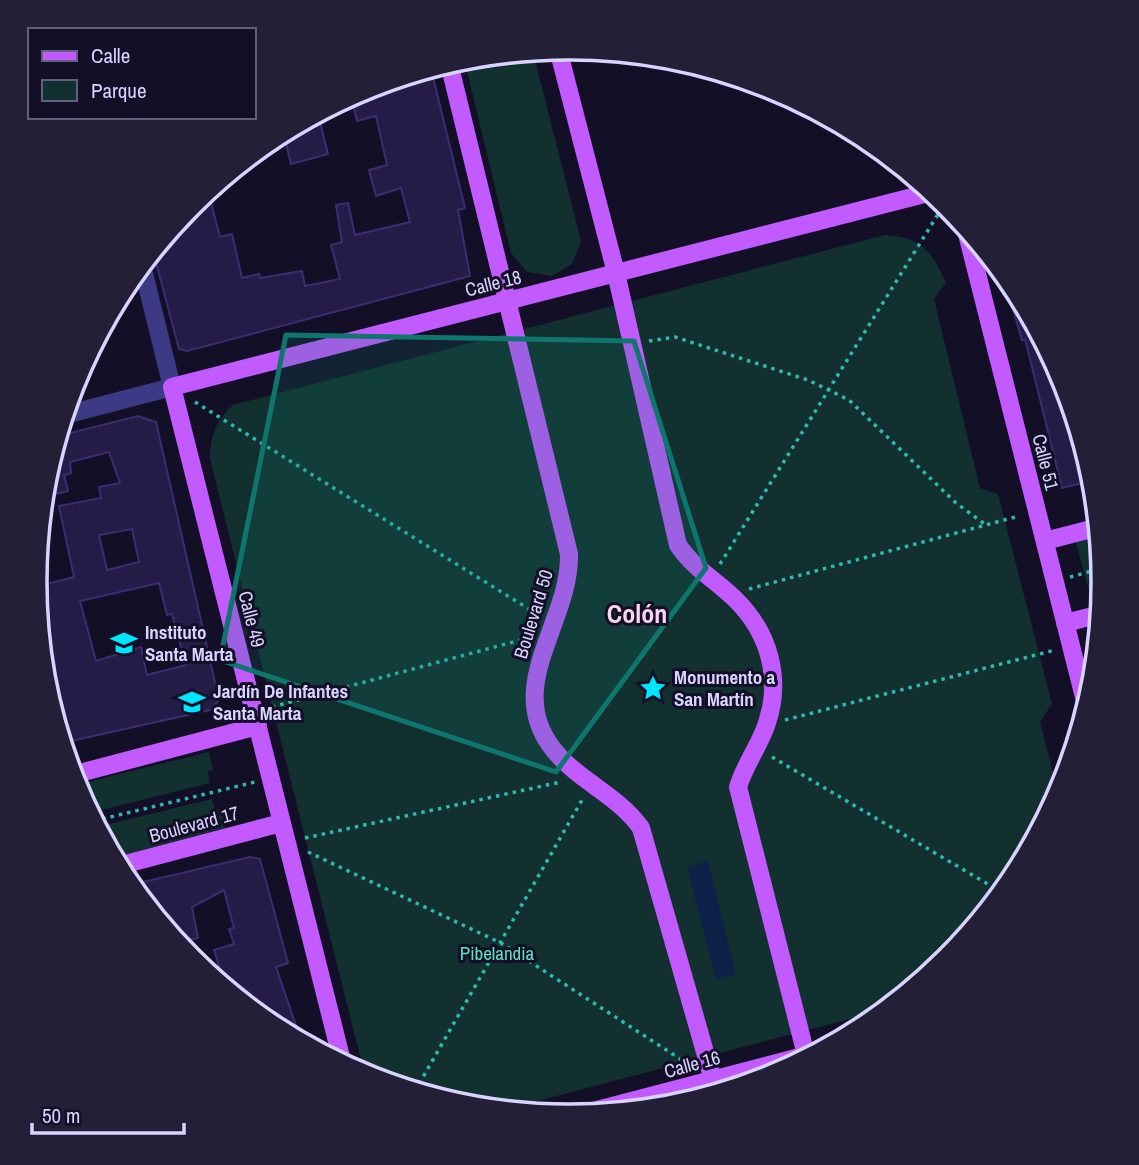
<svg xmlns="http://www.w3.org/2000/svg" width="1139" height="1165" font-family="'Archivo Narrow',sans-serif">
<style>
.green{fill:#12302f}
.water{fill:#0c2248}
.building{fill:#241b47;stroke:#3b2d73;stroke-width:2;fill-rule:evenodd}
.lines{fill:none;stroke-linecap:round;stroke-linejoin:round}
.path{stroke:#2fb8b0;stroke-width:3.5;stroke-dasharray:3.5 5;stroke-linecap:butt}
.minor{stroke:#3d3a85;stroke-width:18}
.major{stroke:#c25bff;stroke-width:18}
.marked{fill:#0f766e;fill-opacity:0.2;stroke:#0f766e;stroke-width:5;stroke-linejoin:round}
.labels{text-anchor:middle;stroke-width:6;stroke-linejoin:round;paint-order:stroke}
.street-label{font-size:19px;fill:#d9d4ff;stroke:#130f26}
.poi-label{font-size:19px;font-weight:bold;fill:#d9d4ff;stroke:#130f26;text-anchor:start}
.park-label{font-size:19px;fill:#5fe0c0;stroke:#130f26}
.district-label{font-size:26px;font-weight:bold;fill:#ffd6f0;stroke:#130f26}
.rim{fill:none;stroke:#d9d4ff;stroke-width:3.5}
</style>
<rect width="100%" height="100%" fill="#130f26"/>
<!-- green -->
<path class="green" d="M533 52 581 241 572 264 551 276 527 272 511 253 464 59Z
M885 235C922 238 931 250 946 283L934 299 980 488 998 494 1052 704 1040 722 1059 796 1014 880 947 961 888 1009 503 1110 465 1107 365 1076 210 459C210 436 216 421 233 405Z
M1099 533 1104 582 1101 612 1095 613 1075 539Z
M209 752 213 770 208 772 210 783 90 813 75 785Z
M212 799 215 810 221 809 225 828 113 858 97 827Z"/>
<!-- water -->
<path class="water" d="M708 861 736 974 716 980 687 867Z"/>
<!-- building -->
<path class="building" d="M431 69 465 208 458 210 470 276 187 351 179 349 153 251 192 204 208 191 220 237 232 234 242 278 259 274 260 278 302 271 305 286 340 279 331 245 342 242 336 205 348 203 355 235 410 222 401 188 376 196 369 170 387 165 376 116 357 121 351 96Z
M318 114 328 154 291 164 283 132Z
M1014 285 1063 378 1094 480 1062 488 1025 339 1022 340 1007 288Z
M138 416 156 422 219 700 210 710 62 743 53 712 58 711 49 670 44 671 42 655 45 654 35 587 74 577 59 506 101 498 99 487 120 483 109 452 70 462 71 473 64 475 68 491 43 497 45 478 58 436ZM132 529 139 562 107 570 99 535ZM159 583 167 615 172 614 186 665 147 675 141 647 96 661 80 601Z
M250 857 260 859 288 963 276 967 302 1043 272 1027 226 988 214 950 234 944 229 929 234 928 224 890 192 907 198 938 177 942 130 885Z"/>
<g class="lines">
<!-- path -->
<path class="path" d="M649 341 675 337 808 380 849 400 956 503 986 525
M195 402 537 614
M720 564 942 208
M1070 577 1103 568
M749 589 1019 516
M272 707 528 638
M785 720 1055 650
M772 757 1003 893
M94 821 255 782
M305 838 561 782
M308 852 501 943 688 1064
M415 1091 582 800"/>
<!-- minor -->
<path class="minor" d="M65 415 172 387 142 265"/>
<!-- major -->
<path class="major" d="M558 49 616 273 678 545C694 569 716 580 736 600 769 633 782 678 767 723 760 745 745 764 738 787L807 1059
M449 63 569 554C571 621 503 686 553 749 578 781 618 795 641 828L717 1094
M965 226 1087 709
M1045 541 1099 527
M1065 623 1101 614
M72 775 258 726
M118 866 281 823
M343 1065 172 387 932 192
M574 1116 819 1052"/>
</g>
<!-- marked area -->
<path class="marked" d="M286 335 634 341 706 568 556 772 220 660Z"/>
<!-- icons -->
<defs>
<g id="school-bare" transform="scale(2.1)"><path d="M0-5L7-2L0 1L-7-2ZM-4 1L0 2.5L4 1V4Q0 6-4 4Z" fill="#00e5ff" stroke="#130f26" stroke-width="2.5" paint-order="stroke"/></g>
<g id="sight-bare" transform="scale(2.1)"><path d="M0-6L1.8-2.2L6-1.7L2.9 1.2L3.7 5.4L0 3.3L-3.7 5.4L-2.9 1.2L-6-1.7L-1.8-2.2Z" fill="#00e5ff" stroke="#130f26" stroke-width="2.5" paint-order="stroke"/></g>
</defs>
<g fill-rule="evenodd">
<use href="#school-bare" x="124" y="643"/>
<use href="#sight-bare" x="653" y="688"/>
<use href="#school-bare" x="192" y="702"/>
</g>
<g class="labels">
<!-- street labels -->
<g class="street-label">
<text transform="translate(493 283) rotate(-14)" y="7">Calle 18</text>
<text transform="translate(1046 462) rotate(76)" y="7">Calle 51</text>
<text transform="translate(533 614) rotate(-73)" y="7">Boulevard 50</text>
<text transform="translate(252 619) rotate(76)" y="7">Calle 49</text>
<text transform="translate(194 824) rotate(-15)" y="7">Boulevard 17</text>
<text transform="translate(692 1064) rotate(-15)" y="7">Calle 16</text>
</g>
<!-- poi labels -->
<g class="poi-label">
<text x="145" y="639">Instituto<tspan x="145" dy="22">Santa Marta</tspan></text>
<text x="674" y="684">Monumento a<tspan x="674" dy="22">San Martín</tspan></text>
<text x="213" y="698">Jardín De Infantes<tspan x="213" dy="22">Santa Marta</tspan></text>
</g>
<!-- park labels -->
<g class="park-label">
<text x="497" y="960">Pibelandia</text>
</g>
<!-- district labels -->
<g class="district-label">
<text x="637" y="623">Colón</text>
</g>
</g>
<!-- crop -->
<path d="M0 0H1139V1165H0ZM47 582a522 522 0 1 1 1044 0a522 522 0 1 1-1044 0Z" fill="#231f37" fill-rule="evenodd"/>
<path class="rim" d="M47 582a522 522 0 1 1 1044 0a522 522 0 1 1-1044 0Z"/>
<!-- legend -->
<rect x="28" y="28" width="228" height="91" fill="#130f26" stroke="#625e7d" stroke-width="2"/>
<rect x="42" y="51" width="35" height="10" fill="#c25bff" stroke="#625e7d" stroke-width="2"/>
<text x="91" y="63" font-size="21" fill="#d9d4ff">Calle</text>
<rect x="42" y="80" width="35" height="21" fill="#12302f" stroke="#625e7d" stroke-width="2"/>
<text x="91" y="98" font-size="21" fill="#d9d4ff">Parque</text>
<!-- scale -->
<path d="M32 1123v10h152v-10" fill="none" stroke="#d9d4ff" stroke-width="3.5"/>
<text x="42" y="1123" font-size="21" fill="#d9d4ff" stroke="#130f26" stroke-width="5" paint-order="stroke">50 m</text>
</svg>
